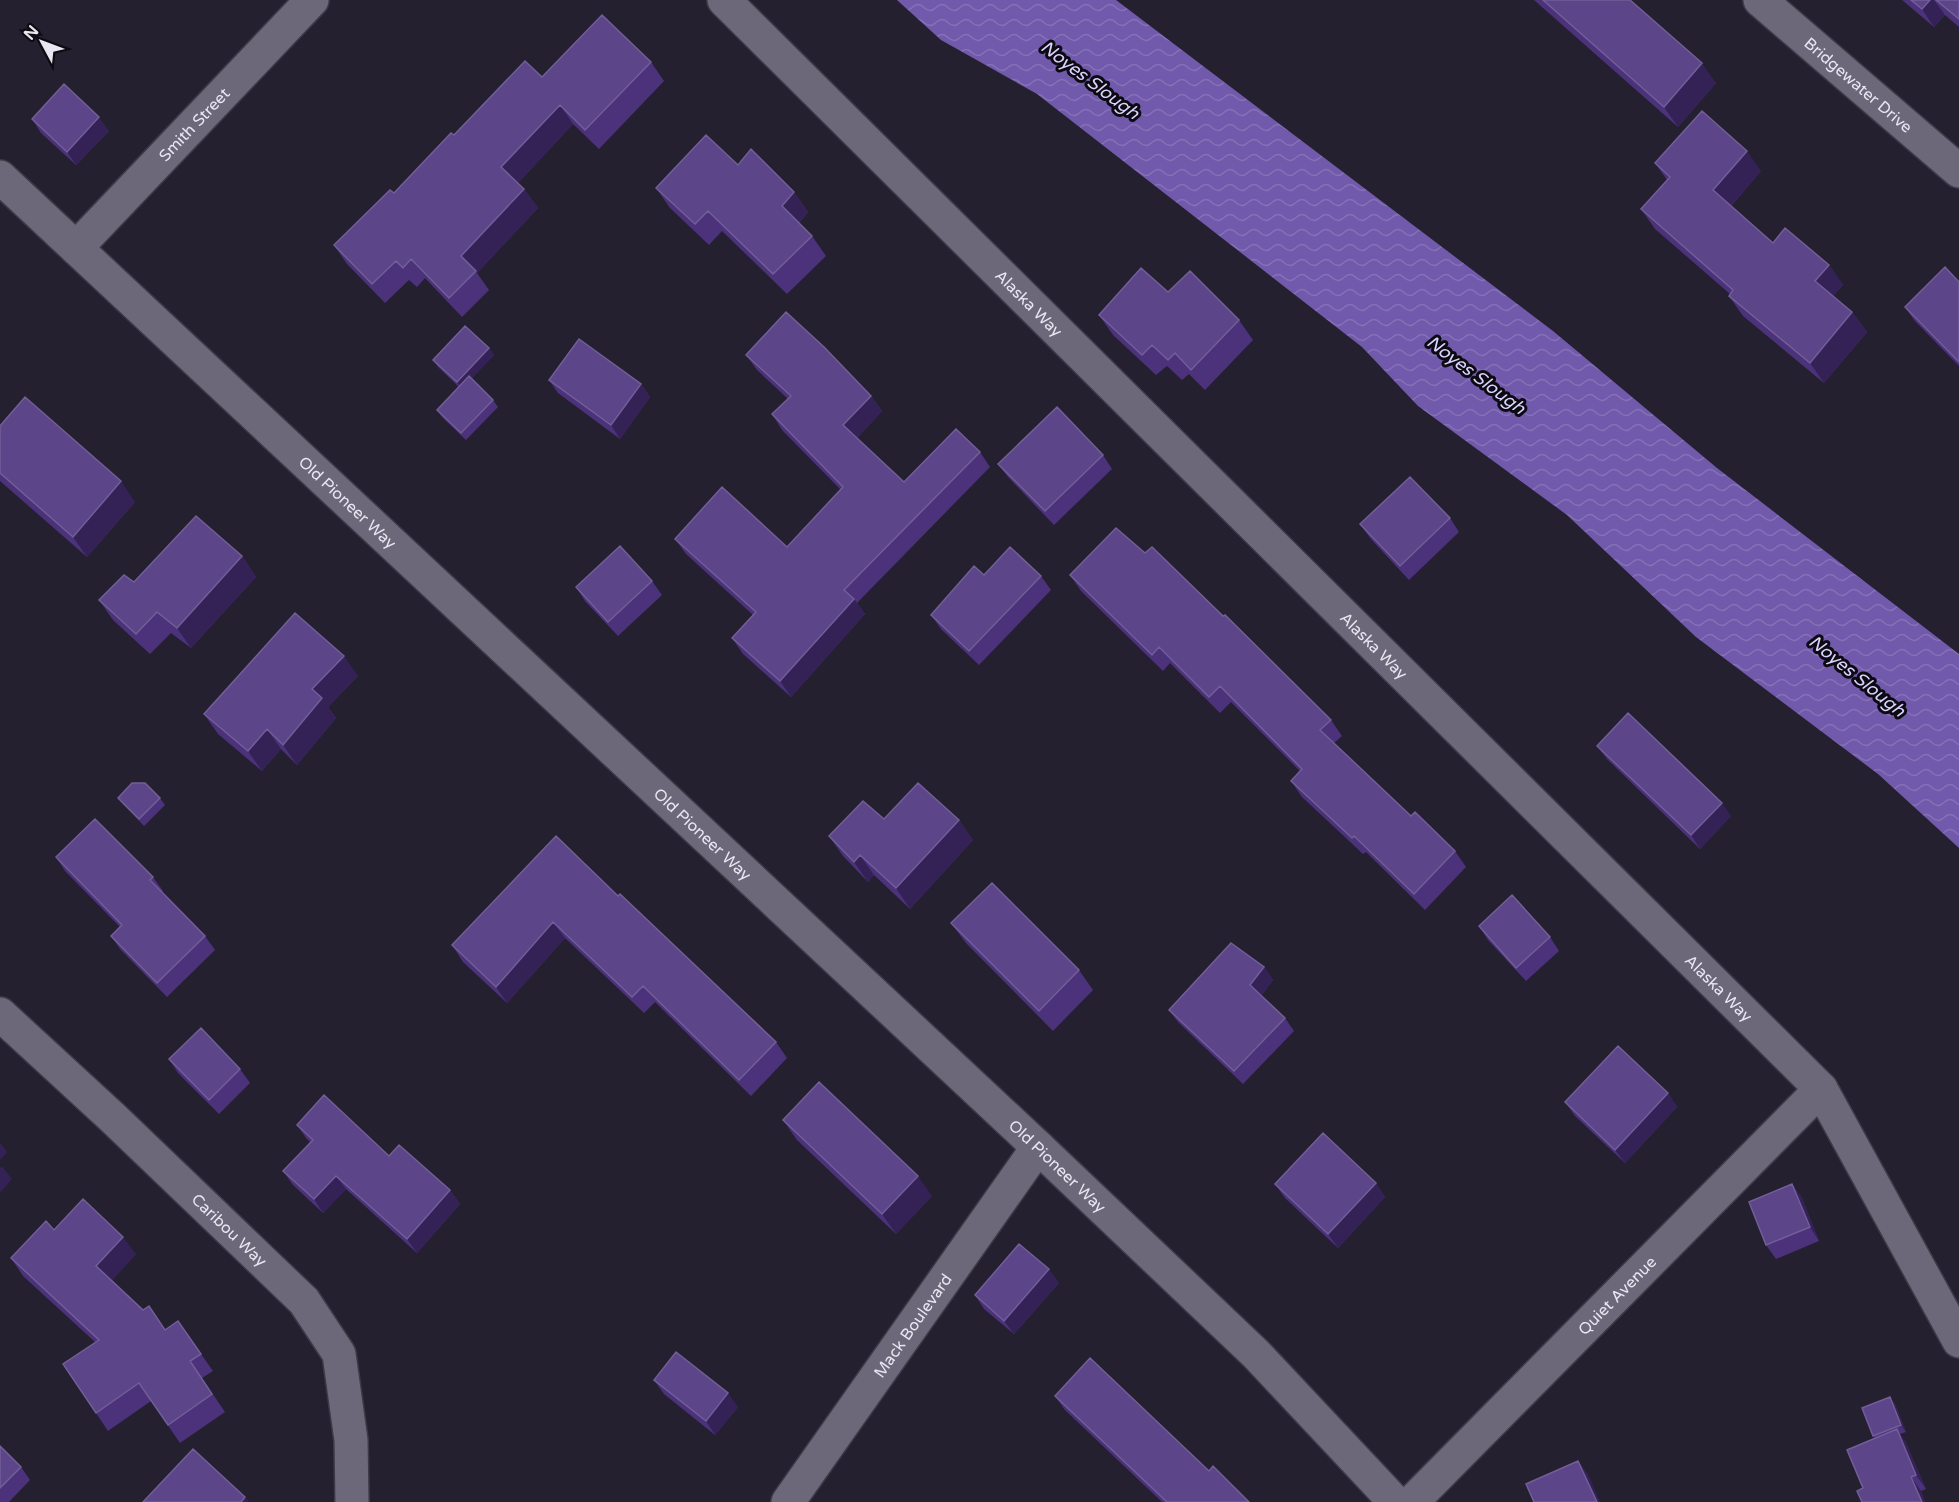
<svg xmlns="http://www.w3.org/2000/svg" width="1959" height="1502" font-family="'Varela Round',sans-serif">
<style>
.water{fill:url(#water-waves)}
.lines{fill:none;stroke-linecap:round;stroke-linejoin:round}
.minor-casing{stroke:#3d3a47;stroke-width:36}
.minor{stroke:#6c687a;stroke-width:33}
.wall{fill:#4b327b}
.shaded-wall{fill:#342257}
.building{fill:#5c4588;stroke:#725e98;stroke-width:1.5}
.labels{text-anchor:middle;stroke-width:6;stroke-linejoin:round;paint-order:stroke}
.street-label{font-size:16px;fill:#e8e6f1;stroke:#0d0b12}
.water-label{font-size:18px;font-style:italic;fill:#dbd2ff;stroke:#0d0b12}
</style>
<defs>
<pattern id="water-waves" width="16" height="10" patternUnits="userSpaceOnUse" patternTransform="scale(1.5)"><rect width="16" height="10" fill="#7159ab"/><path d="M0 5q4-4 8 0t8 0" fill="none" stroke="#8571b7"/></pattern>
</defs>
<rect width="100%" height="100%" fill="#24202f"/>
<!-- water -->
<path class="water" d="M897 0H1116L1553 331 1717 468 1959 654V848L1878 774 1696 637 1567 515 1418 406 1362 347 1037 94 941 40Z"/>
<g class="lines">
<!-- minor casing -->
<g class="minor-casing">
<g id="minor">
<path id="s1" d="M724 0 1821 1089 1959 1341"/>
<path id="s2" d="M1760 0 1959 171"/>
<path id="s3" d="M0 177 1038 1147 1256 1354 1395 1502"/>
<path id="s4" d="M76 248 312 0"/>
<path id="s5" d="M0 1014 113 1118 304 1301 339 1354 351 1440 352 1502"/>
<path id="s6" d="M788 1502 1038 1147"/>
<path id="s7" d="M1412 1502 1821 1089"/>
</g>
</g>
<!-- minor -->
<use href="#minor" class="minor"/>
</g>
<!-- wall -->
<path class="wall" d="M1534 0H1630L1716 83 1678 127Z
M1902 0H1959V27L1945 15 1934 27Z
M651 62 664 81 599 149 573 124 518 183 524 189 538 208 477 273 489 290 462 317 425 278 417 287 409 280 385 303 347 264 334 245 394 193 454 135 542 77Z
M32 119 109 131 76 165 41 133Z
M1655 163 1761 171 1731 206 1773 243 1829 265 1843 285 1833 296 1852 312 1867 332 1824 383 1743 316 1729 296 1730 294 1655 229 1641 209 1667 180Z
M656 188 794 192 808 212 799 223 812 236 826 256 787 294 722 231 709 245 670 208Z
M1959 282V366L1914 320 1905 307Z
M1168 292 1239 320 1253 340 1205 390 1189 374 1182 380 1167 366 1156 375 1113 335 1099 315Z
M489 348 494 355 471 379 493 400 498 407 466 440 442 417 437 410 459 387 438 367 433 360Z
M746 355 871 396 882 411 857 438 904 482 980 452 990 467 857 603 865 614 791 697 743 654 732 638 753 615 686 554 675 539 787 547 841 490 782 430 772 414 788 399 757 370Z
M549 380 641 384 650 397 620 439 558 393Z
M0 426 135 502 87 557 0 481Z
M1103 455 1112 469 1054 525 1008 477 998 464Z
M1450 518 1459 532 1409 580 1370 538 1360 524Z
M242 556 256 577 191 648 171 633 150 654 113 620 99 600 134 582Z
M984 575 1041 576 1051 590 979 665 941 629 931 615Z
M1070 575 1331 720 1342 736 1334 743 1411 816 1455 851 1466 867 1425 910 1366 852 1363 854 1302 797 1291 781 1300 771 1231 702 1220 713 1170 663 1163 671 1081 591Z
M652 581 662 595 618 636 585 601 576 587Z
M358 676 328 707 336 718 297 765 281 749 262 771 218 734 204 714Z
M1597 746 1731 816 1700 849 1607 759Z
M118 798H160L165 805 144 826 123 804Z
M884 819 959 820 973 840 910 909 874 875 868 882 843 856 829 836Z
M56 857 153 877 163 891 162 892 205 936 215 950 167 997 120 949 111 936 120 927 65 871Z
M618 896 776 1042 787 1058 751 1096 655 1002 644 1013 565 938 507 1003 463 962 452 945Z
M951 923 1079 970 1093 990 1053 1031 966 943Z
M1479 926 1550 937 1559 951 1526 981 1488 940Z
M1264 967 1273 980 1261 996 1285 1018 1294 1031 1243 1084 1178 1022 1169 1010Z
M169 1059 240 1069 250 1083 219 1114 178 1073Z
M1668 1093 1677 1107 1625 1163 1575 1116 1565 1102Z
M783 1120 932 1196 896 1234 797 1140Z
M297 1125 389 1156 450 1190 460 1204 417 1253 346 1189 323 1213 293 1185 283 1171 310 1142 306 1138Z
M1376 1183 1385 1197 1338 1248 1285 1198 1275 1184Z
M1792 1184 1802 1198 1819 1241 1776 1259 1766 1245Z
M54 1230 136 1254 112 1280 165 1330 178 1321 213 1371 202 1378 225 1412 180 1443 151 1401 108 1431 96 1413 95 1342 23 1276 11 1258Z
M1059 1283 1014 1334 984 1309 975 1295Z
M654 1380 738 1407 715 1435 664 1394Z
M1055 1396 1209 1471 1249 1502H1162L1065 1410Z
M1895 1404 1906 1432 1900 1434 1906 1443 1926 1489 1921 1491 1925 1502H1862L1863 1488 1875 1438 1873 1436Z
M0 1446 21 1467 30 1480 9 1502H0Z"/>
<!-- shaded-wall -->
<path class="shaded-wall" d="M1930 0H1934L1945 15 1934 27 1922 9Z
M1702 63 1716 83 1678 127 1664 107Z
M560 105 573 124 515 186 501 167Z
M99 117 109 131 76 165 67 152Z
M1747 151 1761 171 1727 210 1713 190Z
M524 189 538 208 477 273 461 256Z
M794 192 808 212 796 226 782 206Z
M1829 265 1843 285 1829 301 1815 281Z
M1852 312 1867 332 1824 383 1810 363Z
M489 348 494 355 462 389 457 382Z
M641 384 650 397 620 439 611 425Z
M871 396 882 411 854 441 843 425Z
M121 481 135 502 87 557 73 537Z
M242 556 256 577 191 648 177 628Z
M854 599 865 614 791 697 780 681Z
M344 656 358 676 328 707 336 718 297 765 283 745 312 689Z
M267 729 281 749 262 771 248 751Z
M1722 803 1731 816 1700 849 1691 835Z
M959 820 973 840 910 909 896 888Z
M860 855 874 875 868 882 854 862Z
M553 922 565 938 507 1003 496 987Z
M1264 967 1273 980 1259 998 1250 985Z
M1668 1093 1677 1107 1625 1163 1615 1150Z
M0 1143 7 1152 0 1160Z
M2 1166 12 1179 0 1193V1168Z
M336 1176 346 1189 323 1213 314 1199Z
M918 1176 932 1196 896 1234 882 1214Z
M1376 1183 1385 1197 1338 1248 1328 1234Z
M1792 1184 1802 1198 1819 1241 1810 1227Z
M450 1190 460 1204 417 1253 407 1239Z
M123 1237 136 1254 109 1284 96 1266Z
M1049 1269 1059 1283 1014 1334 1004 1321Z
M728 1393 738 1407 715 1435 706 1421Z
M1890 1397 1895 1404 1906 1432 1901 1425Z
M1897 1429 1906 1443 1926 1489 1916 1475Z
M1578 1461 1588 1474 1600 1502H1597Z
M1911 1477 1921 1491 1925 1502H1922Z
M245 1497 249 1502H241Z"/>
<!-- building -->
<path class="building" d="M1543 0H1630L1702 63 1664 107Z
M1911 0H1930L1922 9Z
M1936 0H1959V19Z
M602 15 651 62 585 130 560 105 501 167 524 189 461 256 476 271 449 298 411 259 403 268 396 261 372 284 334 245 390 190 394 193 451 133 454 135 525 61 542 77Z
M64 84 99 117 67 152 32 119Z
M1702 111 1747 151 1713 190 1773 243 1785 228 1829 265 1815 281 1852 312 1810 363 1729 296 1733 290 1641 209 1670 177 1655 163Z
M706 135 738 165 751 149 794 192 782 206 812 236 773 274 708 211 695 224 656 188Z
M1945 267 1959 282V362L1905 307Z
M1141 268 1168 292 1190 271 1239 320 1191 370 1175 353 1168 360 1152 345 1142 355 1099 315Z
M786 312 824 347 871 396 843 425 904 482 956 429 980 452 844 590 854 599 780 681 732 638 756 612 675 539 722 487 787 547 843 487 772 414 791 396 746 355Z
M465 326 489 348 457 382 433 360Z
M579 339 641 384 611 425 549 380Z
M469 376 493 400 461 433 437 410Z
M25 397 121 481 73 537 0 473V426Z
M1057 407 1103 455 1045 511 998 464Z
M1410 477 1450 518 1400 566 1360 524Z
M196 516 242 556 177 628 157 612 136 634 99 600 124 575 134 582Z
M1116 528 1145 553 1152 547 1223 616 1225 615 1331 720 1320 730 1411 816 1415 812 1455 851 1414 894 1354 836 1352 838 1291 781 1302 769 1220 686 1209 697 1159 647 1152 655 1070 575Z
M620 546 652 581 608 622 576 587Z
M1010 547 1041 576 969 651 931 615 974 566 984 575Z
M295 613 344 656 312 689 322 698 283 745 267 729 248 751 204 714Z
M1628 713 1722 803 1691 835 1597 746Z
M132 783H145L160 798 139 819 118 798Z
M918 783 959 820 896 888 860 855 854 862 829 836 863 801 884 819Z
M95 819 153 877 150 880 205 936 157 983 111 936 122 925 56 857Z
M556 836 618 896 620 894 776 1042 739 1080 643 986 632 997 553 922 496 987 452 945Z
M992 883 1079 970 1039 1011 951 923Z
M1512 895 1550 937 1516 968 1479 926Z
M1231 943 1264 967 1250 985 1285 1018 1234 1071 1169 1010Z
M201 1028 240 1069 209 1100 169 1059Z
M1618 1046 1668 1093 1615 1150 1565 1102Z
M819 1082 918 1176 882 1214 783 1120Z
M324 1095 389 1156 399 1145 450 1190 407 1239 336 1176 314 1199 283 1171 313 1140 297 1125Z
M1323 1133 1376 1183 1328 1234 1275 1184Z
M1792 1184 1810 1227 1766 1245 1749 1202Z
M83 1199 123 1237 96 1266 143 1310 149 1306 165 1330 178 1321 201 1354 190 1361 212 1394 168 1425 139 1383 96 1413 63 1364 99 1340 11 1258 46 1221 54 1230Z
M1019 1244 1049 1269 1004 1321 975 1295Z
M676 1352 728 1393 706 1421 654 1380Z
M1090 1358 1209 1471 1213 1466 1249 1502H1167L1055 1396Z
M1890 1397 1901 1425 1873 1436 1862 1408Z
M1897 1429 1916 1475 1911 1477 1922 1502H1862L1857 1491 1863 1488 1847 1450Z
M0 1446 21 1467 0 1488Z
M193 1449 245 1497 241 1502H143Z
M1578 1461 1597 1502H1534L1526 1484Z"/>
<g class="labels">
<!-- street labels -->
<g class="street-label">
<text dy="6" stroke="none"><textPath href="#s2" startOffset="130">Bridgewater Drive</textPath></text>
<text dy="6" stroke="none"><textPath href="#s4" startOffset="171">Smith Street</textPath></text>
<text dy="6" stroke="none"><textPath href="#s1" startOffset="430">Alaska Way</textPath></text>
<text dy="6" stroke="none"><textPath href="#s3" startOffset="476">Old Pioneer Way</textPath></text>
<text dy="6" stroke="none"><textPath href="#s1" startOffset="916">Alaska Way</textPath></text>
<text dy="6" stroke="none"><textPath href="#s3" startOffset="962">Old Pioneer Way</textPath></text>
<text dy="6" stroke="none"><textPath href="#s1" startOffset="1402">Alaska Way</textPath></text>
<text dy="6" stroke="none"><textPath href="#s3" startOffset="1448">Old Pioneer Way</textPath></text>
<text dy="6" stroke="none"><textPath href="#s5" startOffset="315">Caribou Way</textPath></text>
<text dy="6" stroke="none"><textPath href="#s7" startOffset="291">Quiet Avenue</textPath></text>
<text dy="6" stroke="none"><textPath href="#s6" startOffset="216">Mack Boulevard</textPath></text>
</g>
<!-- water labels -->
<g class="water-label">
<text transform="translate(1090 80) rotate(37)" y="6">Noyes Slough</text>
<text transform="translate(1476 375) rotate(37)" y="6">Noyes Slough</text>
<text transform="translate(1857 676) rotate(39)" y="6">Noyes Slough</text>
</g>
</g>
<!-- north arrow -->
<g transform="translate(42 42) rotate(311)" stroke="#0d0b12" stroke-width="4.5" paint-order="stroke">
<path d="M0-4.5L10 22L0 15L-10 22Z" fill="#e8e6f1"/>
<text y="-9" font-size="16" font-weight="bold" text-anchor="middle" fill="#e8e6f1">N</text>
</g>
</svg>
